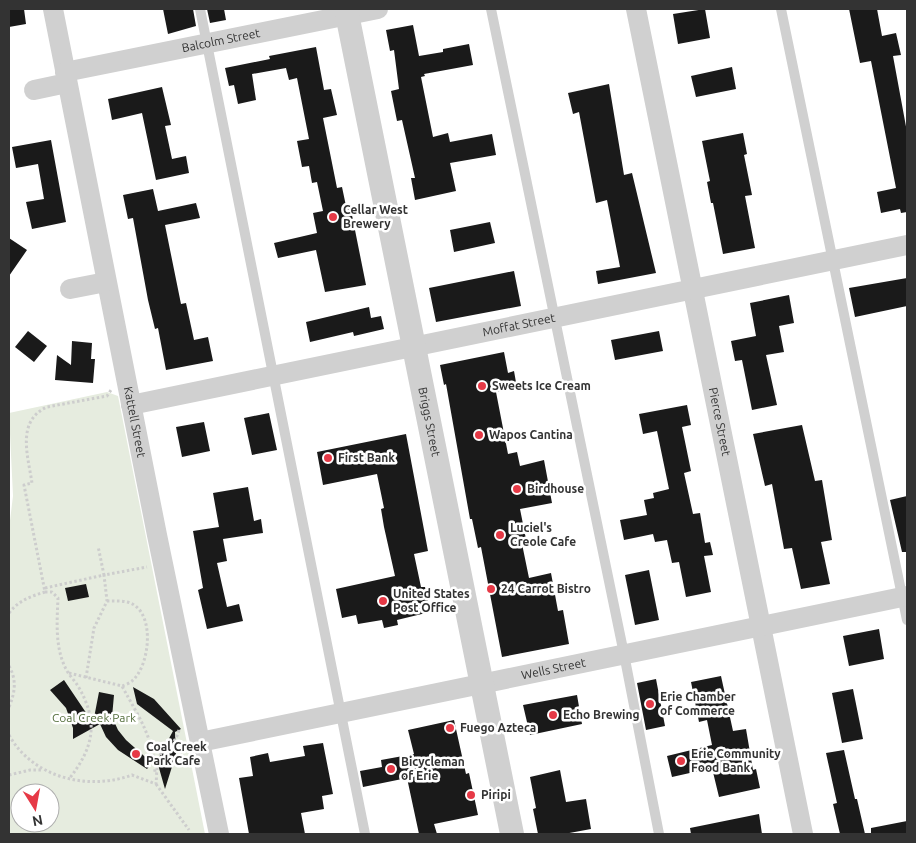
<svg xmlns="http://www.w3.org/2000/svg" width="916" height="843" font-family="Ubuntu,sans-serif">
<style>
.green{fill:#e6ecdf;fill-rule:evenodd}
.building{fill:#1a1a1a}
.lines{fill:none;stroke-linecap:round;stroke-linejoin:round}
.path{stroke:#cdcdcd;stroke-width:3;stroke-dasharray:2.5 2.5;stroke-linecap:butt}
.service{stroke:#d0d0d0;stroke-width:10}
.minor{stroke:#d0d0d0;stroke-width:20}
.tertiary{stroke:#d0d0d0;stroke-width:24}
.poi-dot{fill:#e63946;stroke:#fff;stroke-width:2}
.labels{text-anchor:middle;stroke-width:5;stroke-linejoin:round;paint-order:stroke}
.street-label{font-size:12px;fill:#333;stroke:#fff}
.poi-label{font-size:12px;font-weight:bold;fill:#333;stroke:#fff;text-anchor:start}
.park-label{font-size:12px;fill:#56703f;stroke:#fff}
</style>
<rect width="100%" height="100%" fill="#fff"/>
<!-- green -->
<path class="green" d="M107 392 118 396 205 834H9V529L13 496 9 413ZM20 793H50V823H20Z"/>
<!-- building -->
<path class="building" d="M9 9H24L26 24 9 27Z
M163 9H193L196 26 168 34Z
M207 9H224L226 20 210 23Z
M705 9 710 38 678 44 673 14Z
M849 9H877L882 36 896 33 901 55 893 56 907 132V212L901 213 900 209 881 213 877 192 896 188 871 61 860 63Z
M413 25 419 56 443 52V49L469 44 473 65 424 74 425 76 421 77 433 137 448 133 450 142 492 134 496 155 450 163 456 191 415 200 411 178H415L402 120 397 121 391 91 399 89 394 50 390 51 386 30Z
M316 47 324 90 331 89 337 115 323 118 337 188 342 187 346 206 350 205 366 285 325 292 316 250 278 258 274 243 317 233 313 213 323 211 317 182 312 183 309 166 302 167 297 141 309 139 297 78 289 80 286 68 252 74 256 100 238 104 234 85 229 86 225 68 270 59 269 56Z
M732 67 736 89 696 97 691 76Z
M609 84 624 175 632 173 656 273 598 284 596 271 620 267 607 200 596 203 579 112 573 114 568 93Z
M162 87 171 125 165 126 172 159 186 156 189 173 156 180 142 113 112 120 108 99Z
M743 133 747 154 744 155 752 195 745 196 755 248 723 254 713 203H711L707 182 710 181 702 141Z
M51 140 66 222 32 229 26 202 44 199 38 164 16 168 12 147Z
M153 189 158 211 196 203 200 218 165 225 181 304 186 303 194 340 208 337 213 361 166 370 158 328 155 329 148 300 133 218 128 219 123 195Z
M490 222 495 243 454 252 450 230Z
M9 238 27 250 9 276Z
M514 271 521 306 436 322 429 288Z
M907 278V306L855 317 849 288Z
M789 295 794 323 779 326 784 352 766 355 777 405 752 410 742 360 735 361 731 341 756 336 750 303Z
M369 307 371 318 381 316 384 329 354 336 353 332 310 342 306 322Z
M28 331 47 346 34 362 15 347Z
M659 331 663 351 615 360 611 340Z
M72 341 92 343 91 359H95L93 383 55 380 57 355 71 365Z
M504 352 508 373 514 371 517 388 496 392 508 454 517 452 520 466 544 460 552 503 520 509 526 539H521L529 578 551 573 558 611 563 610 569 644 502 657 481 547 478 548 472 519H470L446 384 444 385 440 365Z
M687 405 691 425 682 427 691 471 684 473 693 514 700 513 705 543 710 542 713 555 704 556 711 592 686 597 679 562 672 563 667 540 655 542 653 534 624 540 620 520 647 515 644 500 654 498 653 493 669 489 657 431 643 434 639 414Z
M269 413 277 450 252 455 244 418Z
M204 422 210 451 182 457 176 427Z
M802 425 815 481 822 480 832 540 821 542 830 584 801 589 792 548 784 549 772 484 765 486 753 434Z
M406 434 428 551 414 554 421 587H425L430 612 397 620 398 625 384 628 382 620 358 624 356 615 342 618 336 589 395 576 384 527 381 509 384 508 377 474 323 485 317 452Z
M248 487 254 521 261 519 263 533 223 539 227 561 217 563 227 607 239 604 243 621 207 629 198 590 203 588 193 531 219 527 213 493Z
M907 496V552H902L890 500Z
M649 570 659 620 635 625 625 575Z
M86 584 89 597 68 601 65 588Z
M879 629 884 659 849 666 843 636Z
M721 676 733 731 746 729 753 770 756 769 760 788 719 797 712 768 672 777 667 756 712 745 707 720 699 722 691 682Z
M656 679 665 726 646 730 637 683Z
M64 680 93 723 99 692 114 695 112 717 118 730 126 740 152 763 147 769 118 750 106 737 100 724 73 739V728L66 708 50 690Z
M133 687 154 699 181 729 175 732 176 754 165 789 157 761 173 731 137 704Z
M853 689 863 739 842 743 832 693Z
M577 695 582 724 530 735 523 705Z
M454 720 466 774 469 773 478 815 434 824 437 834H419L407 778 363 787 360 771 382 767 381 760 414 754 408 730Z
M323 743 333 794 322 796 324 809 301 813 305 834H249L239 778 253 776 250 757 268 753 270 762 305 756 303 746Z
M844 750 855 799H857L865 834H840L833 804 837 803 826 753Z
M560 770 566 802 586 799 591 829 564 834H538L533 809 536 808 530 777Z
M759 814 762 834H691L690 828Z
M907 821V834H871V828Z"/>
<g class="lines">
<!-- path -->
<path class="path" d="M45 588 104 575 98 546
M45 592H52L58 598C57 621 55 646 65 667 68 674 74 680 78 686 99 722 94 747 69 779
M107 601C116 601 127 600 134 605 155 618 149 667 132 681 130 683 125 685 122 686
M9 613C18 601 31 596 45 592L24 485 32 483C28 456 16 421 47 407L107 396 111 390
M9 666C17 680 15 693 9 707
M69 673 122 686C139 718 153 735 155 773
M86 678 94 628 107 601 104 575 147 567
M9 735C33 778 88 791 132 775L156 784C157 774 156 760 162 752 170 741 174 747 179 730
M9 775 30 770H43
M156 784 189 830"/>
<!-- service -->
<path class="service" d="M200 9 365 834
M491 9 624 654 659 834
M781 9 907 620"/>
<!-- minor -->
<g class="minor">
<path id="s1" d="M53 9 157 535 219 834"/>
<path id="s2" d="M636 9 803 834"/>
<path id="s3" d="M65 72 378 9"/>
<path d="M34 90 67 83"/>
<path d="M70 289 106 282"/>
<path id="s4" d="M131 405 907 245"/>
<path id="s5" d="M200 742 907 596"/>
</g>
<!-- tertiary -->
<path class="tertiary" id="s6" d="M346 9 512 834"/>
</g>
<!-- markers -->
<g class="poi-dot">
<circle cx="333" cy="217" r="5"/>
<circle cx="482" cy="386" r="5"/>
<circle cx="479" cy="435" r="5"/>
<circle cx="328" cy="458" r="5"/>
<circle cx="517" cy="489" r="5"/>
<circle cx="500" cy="535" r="5"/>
<circle cx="491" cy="589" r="5"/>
<circle cx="383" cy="601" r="5"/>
<circle cx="650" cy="704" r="5"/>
<circle cx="553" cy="715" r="5"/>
<circle cx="450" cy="728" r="5"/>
<circle cx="136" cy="754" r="5"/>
<circle cx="681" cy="761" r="5"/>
<circle cx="391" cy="769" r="5"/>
<circle cx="471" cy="795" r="5"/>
</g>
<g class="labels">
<!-- street labels -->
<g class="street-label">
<text dy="4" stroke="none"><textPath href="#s3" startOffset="159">Balcolm Street</textPath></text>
<text dy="4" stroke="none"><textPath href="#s4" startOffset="396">Moffat Street</textPath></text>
<text dy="4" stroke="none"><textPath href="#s6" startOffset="421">Briggs Street</textPath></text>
<text dy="4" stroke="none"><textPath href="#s2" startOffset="421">Pierce Street</textPath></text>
<text dy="4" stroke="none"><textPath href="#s1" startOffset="421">Kattell Street</textPath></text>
<text dy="4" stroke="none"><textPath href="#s5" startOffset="361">Wells Street</textPath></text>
</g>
<!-- poi labels -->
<g class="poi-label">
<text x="343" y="214">Cellar West<tspan x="343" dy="14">Brewery</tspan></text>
<text x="492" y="390">Sweets Ice Cream</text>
<text x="489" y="439">Wapos Cantina</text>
<text x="338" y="462">First Bank</text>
<text x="527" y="493">Birdhouse</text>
<text x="510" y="532">Luciel's<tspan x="510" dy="14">Creole Cafe</tspan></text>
<text x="501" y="593">24 Carrot Bistro</text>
<text x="393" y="598">United States<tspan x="393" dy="14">Post Office</tspan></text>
<text x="660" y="701">Erie Chamber<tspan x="660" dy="14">of Commerce</tspan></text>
<text x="563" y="719">Echo Brewing</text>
<text x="460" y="732">Fuego Azteca</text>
<text x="146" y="751">Coal Creek<tspan x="146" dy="14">Park Cafe</tspan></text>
<text x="691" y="758">Erie Community<tspan x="691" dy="14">Food Bank</tspan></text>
<text x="401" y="766">Bicycleman<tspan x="401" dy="14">of Erie</tspan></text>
<text x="481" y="799">Piripi</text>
</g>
<!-- park labels -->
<g class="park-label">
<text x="94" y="722">Coal Creek Park</text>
</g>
</g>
<!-- border -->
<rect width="916" height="843" fill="none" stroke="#333333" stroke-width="20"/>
<!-- north arrow -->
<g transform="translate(35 808) rotate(169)"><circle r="24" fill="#ffffff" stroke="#adadad"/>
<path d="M0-4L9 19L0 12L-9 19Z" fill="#e63946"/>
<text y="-8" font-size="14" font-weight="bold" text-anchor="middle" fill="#333333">N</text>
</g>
</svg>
